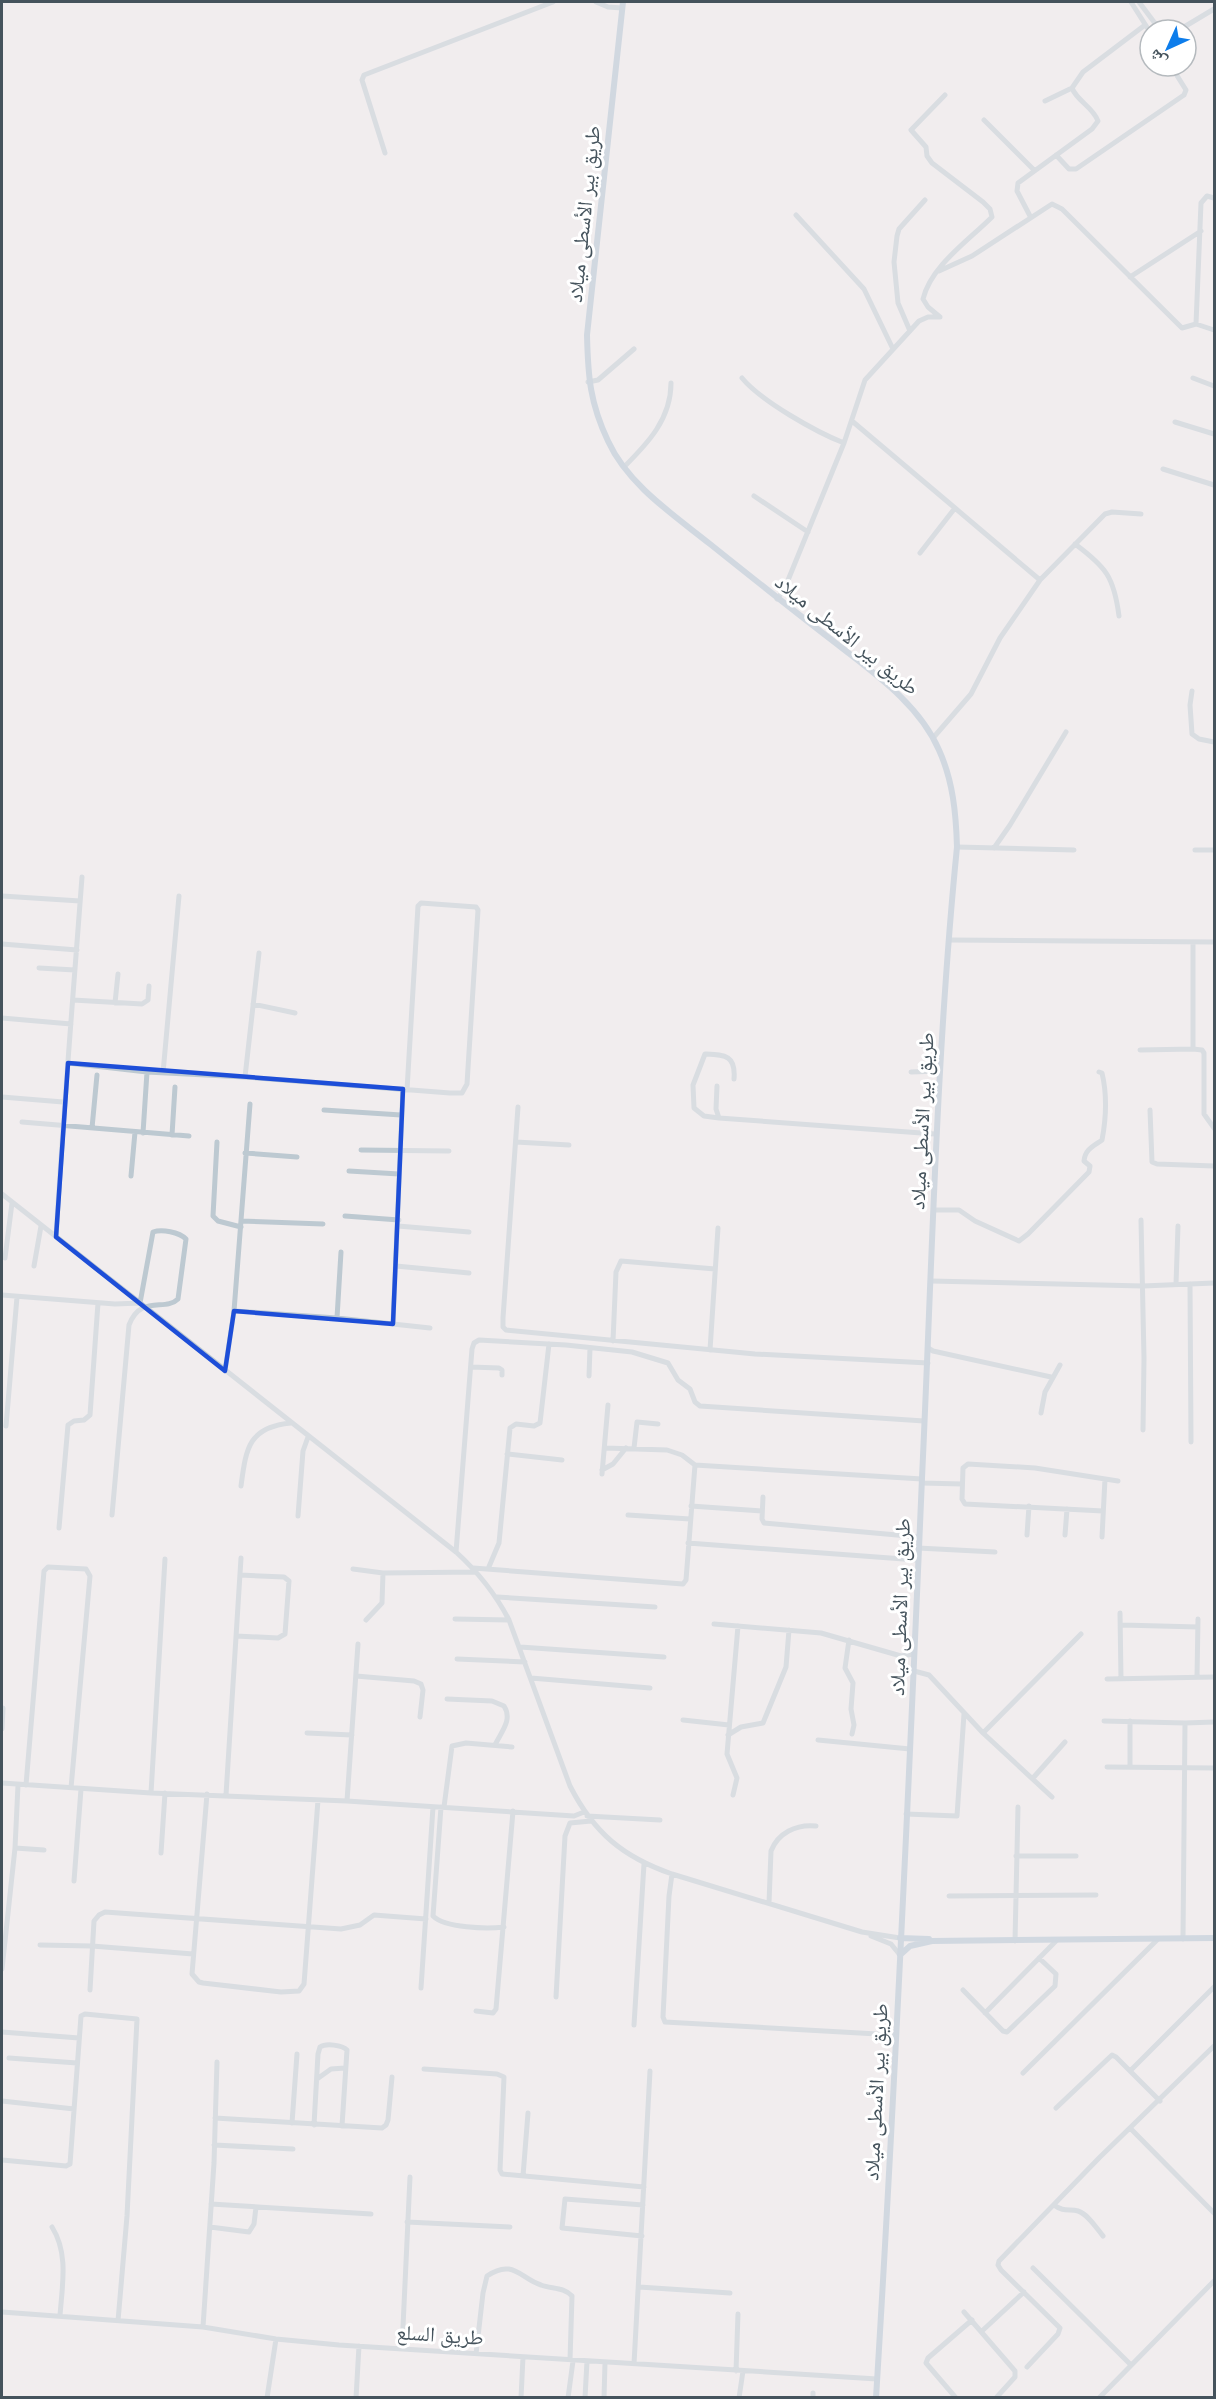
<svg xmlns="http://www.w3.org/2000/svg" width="1216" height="2399" font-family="'DM Sans','Noto Naskh Arabic',sans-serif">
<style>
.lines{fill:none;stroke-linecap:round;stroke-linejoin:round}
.minor{stroke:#bdc9d1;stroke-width:5}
.major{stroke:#abbfcf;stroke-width:6}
.marked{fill:none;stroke:#1d4ed8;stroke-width:4.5;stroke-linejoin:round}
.labels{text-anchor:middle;stroke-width:6;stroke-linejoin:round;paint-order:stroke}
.street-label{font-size:21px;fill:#45535c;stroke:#fff}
</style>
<rect width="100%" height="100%" fill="#f1edee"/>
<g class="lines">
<!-- minor -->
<path class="minor" d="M596 2 608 7 622 8
M1131 2 1150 32
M1139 2 1160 30
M1179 30 1214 9
M1045 101 1072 88 1083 72 1145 25
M984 120 1034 170
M385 153 362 80 364 75 553 2
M1056 155 1069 169H1076L1184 95 1186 90 1171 66
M796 215 864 289 893 349
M1030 216 1017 191 1018 183 1092 129 1098 121C1093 107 1077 101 1072 88
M939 271 972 256 1052 204 1062 209 1182 328 1196 324 1214 330
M1130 277 1201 231
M1196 324 1201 203 1207 196 1214 198
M910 331 898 303 894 262 897 236 899 229 925 200
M742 378C761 401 816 432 844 443
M1193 378 1214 386
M588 382 598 380 634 349
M852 421 955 508 920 553
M1175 422 1214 434
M624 467C648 443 671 419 671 383
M1163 469 1214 485
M754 496 808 532
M955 508 1040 580 1105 514 1112 512 1141 514
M1075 544C1106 567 1114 577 1119 616
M777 599 784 590 844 443 865 380 919 321 928 317H940L928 307 923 299C931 266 968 241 992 217L990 209 983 202 932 163 927 156 926 147 911 130 945 95
M1192 691 1190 705 1192 734 1199 739 1214 742
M933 738 971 694 1000 638 1040 580
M957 847 1074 850
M994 848 1010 825 1066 732
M1195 850H1214
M2 896 80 901
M950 940 1214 942
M2 944 77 950
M39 968 75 970
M73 1000 142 1004 148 1000 149 986
M115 1003 118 974
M253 1004 295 1013
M2 1018 71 1024
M1193 1049 1202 1050 1204 1053V1114L1214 1128
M1140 1050 1193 1049V942
M68 1063 147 1072 245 1077 450 1093H462L467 1084 478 910 476 907 421 903 418 906 407 1090
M911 1072 939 1071
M163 1073 179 896
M245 1077 259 953
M734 1079C736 1055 725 1055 705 1054L693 1085 694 1108 704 1116 719 1118 935 1134
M717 1086 716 1109 719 1118
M2 1097 63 1102
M518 1107 503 1318V1327L506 1330 755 1354 928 1363
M324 1110 401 1115
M1150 1110 1152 1162 1157 1164 1214 1166
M22 1122 189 1136
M92 1128 97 1075
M143 1133 147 1072
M172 1135 175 1087
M217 1142 213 1216 218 1221 241 1227
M516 1142 569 1145
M361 1150 449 1151
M245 1153 297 1157
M349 1171 399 1174
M131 1176 135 1132
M2 1194 456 1552C478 1572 495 1593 509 1620L570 1786C594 1833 623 1857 672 1874L862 1932 900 1938
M935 1210H959L975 1221 1019 1241 1028 1234 1089 1172 1090 1166 1084 1161C1085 1149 1094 1146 1102 1140 1106 1119 1107 1094 1102 1073L1099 1072
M345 1216 399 1220
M1141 1220 1144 1358 1143 1430
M241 1221 323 1224
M398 1226 469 1232
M56 1237C63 1117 73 997 82 877
M5 1258 12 1203
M34 1266 41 1226
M396 1266 469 1273
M931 1281 1143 1286 1214 1283
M1176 1284 1178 1226
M1190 1284 1191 1442
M2 1295 115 1304 140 1303 153 1232C162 1229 179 1232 186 1239L178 1299C165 1312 141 1294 129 1325L112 1515
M234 1311 337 1318 430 1328
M337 1318 341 1252
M393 1324 403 1089
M613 1341 616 1272 621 1261 715 1269
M928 1348 933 1351 1051 1377
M710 1350 718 1228
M471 1367 499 1368 502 1370V1375
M225 1371 234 1311 250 1104
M589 1376 590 1348
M1041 1413 1045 1392 1060 1365
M6 1426 17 1297
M605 1448 667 1450 682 1455 695 1465
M634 1448 637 1422 658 1424
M507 1454 562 1460
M602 1470 613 1464 626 1448
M602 1474 608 1405
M922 1483 962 1484
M241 1486C246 1449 248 1427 291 1423
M763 1497 762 1519 764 1523 919 1537
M691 1506 762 1511
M1103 1511 965 1504 962 1499 963 1468 968 1464 1035 1468 1118 1481
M628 1515 690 1519
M298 1516 303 1451 308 1437
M59 1528 68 1425 74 1421 84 1420 90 1415 98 1303
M1027 1535 1029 1506
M1065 1535 1067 1509
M1102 1537 1105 1479
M688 1543 917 1560
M918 1548 995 1552
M456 1552 472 1349 474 1343 479 1340 566 1345 632 1352 668 1363 678 1380 690 1389 695 1402 700 1406 924 1421
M473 1568 683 1584 686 1580 695 1465 922 1479
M353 1569 383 1573 476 1572
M488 1569 499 1543 510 1428 516 1424 534 1426 540 1423 549 1344
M497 1597 655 1607
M1120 1613 1121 1679
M455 1619 509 1620
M366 1620 382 1603 383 1573
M714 1624 821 1633 901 1656 914 1654
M1122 1625 1198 1627
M236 1636 278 1638 285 1634 289 1581 284 1577 240 1575
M849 1640 845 1668 853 1683 851 1709 854 1725 852 1734
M520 1647 664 1657
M457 1659 525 1662
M914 1671 929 1675 983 1733 1052 1797
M356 1676 414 1681 421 1684 423 1690 420 1717
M1197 1677 1198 1619
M531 1678 650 1688
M1107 1679 1214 1677
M447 1699 492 1701 504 1706C513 1720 501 1732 495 1745
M683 1720 729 1725
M1104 1721 1185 1723 1183 1939
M1185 1723 1214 1722
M2 1729 3 1708
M307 1733 352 1735
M983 1733 1081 1634
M728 1735 741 1727 763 1723 786 1667 789 1630
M818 1740 910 1749
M1130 1766V1721
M1107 1767 1214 1768
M1033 1778 1065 1742
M2 1783 151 1793 347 1801 574 1816 584 1812
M26 1785 44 1571 48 1567 86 1569 90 1576 71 1788
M151 1793 165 1559
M207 1794 192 1974 199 1982 203 1983 281 1992 299 1991 304 1984 318 1800
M226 1795 241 1558
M733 1795 737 1778 727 1754 738 1626
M347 1801 358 1644
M441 1807 433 1916C445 1928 487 1929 504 1927
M444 1807 452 1746 466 1743 512 1747
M906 1814 957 1816 964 1714
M587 1816 660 1820
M15 1848 44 1850
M161 1853 165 1793
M1016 1856H1076
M672 1874 669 1896 663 2017 665 2022 895 2035
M74 1881 81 1789
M949 1896 1096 1895
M769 1903 771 1851C778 1833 796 1824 816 1826
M871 1936 891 1944 900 1955
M1015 1941 1018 1807
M40 1945 92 1946 193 1954
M2 1969 15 1848 18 1785
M421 1988 433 1807
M90 1990 94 1921 99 1915 105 1912 341 1929 360 1925 374 1915 426 1919
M963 1990 1003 2031 1007 2032 1055 1986 1056 1974 1039 1958
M556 1997 565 1836 570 1823 591 1821
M476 2011 493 2013 496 2009 513 1811
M985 2013 1056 1941
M634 2025 644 1864
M2 2032 79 2038
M9 2058 77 2063
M424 2069 497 2074 504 2077 500 2170 502 2174 644 2187
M1130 2071 1214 1987
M1023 2073 1157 1940
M317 2079 331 2069 345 2068
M2 2101 74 2109
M1056 2108 1112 2055 1116 2057 1160 2101
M215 2118 382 2128 386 2125 388 2120 392 2077
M292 2123 297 2054
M314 2125 318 2054 320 2047C326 2043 342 2045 347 2050L342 2126
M1131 2129 1214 2213
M214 2145 293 2149
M2 2160 66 2166 70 2164 81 2016 85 2014 137 2019 127 2216 118 2321
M523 2176 528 2113
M211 2204 371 2214
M1054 2205C1063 2212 1069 2209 1078 2211 1088 2214 1097 2229 1103 2236
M407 2222 510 2227
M52 2227C69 2254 62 2286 60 2316
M210 2227 249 2232 254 2224 256 2207
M642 2236 562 2228 565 2199 643 2205
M1033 2268 1130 2364
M639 2287 730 2293
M2 2312 203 2327 276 2339 339 2345 877 2379
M964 2312 1015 2371V2377L996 2398
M203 2327 214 2163 217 2062
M982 2331 1024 2292
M402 2348 410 2177
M476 2354 483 2293 487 2276C513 2258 521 2279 541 2285 552 2289 564 2287 572 2296L570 2360
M634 2364 650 2071
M1027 2367 1058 2334 1060 2328 1001 2270 998 2265 999 2261 1100 2157 1214 2046
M736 2371 738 2314
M267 2398 276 2339
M356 2398 359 2346
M521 2398 523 2357
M568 2398 573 2361
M585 2398 587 2361
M604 2398 605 2363
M739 2398 743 2371
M813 2398V2393
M956 2398 926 2363 928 2358 972 2320
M1099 2398 1214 2281"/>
<!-- major -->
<path class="major" d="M623 2 587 335C588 377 590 403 608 441 628 485 674 515 710 544 755 580 800 616 846 651 881 678 921 708 939 750 953 781 956 813 957 847 936 1057 932 1268 922 1478 909 1785 895 2091 876 2398
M900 1938 929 1939
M900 1955 910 1946 932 1941 1214 1938"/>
</g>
<!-- marked area -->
<path d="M0 0H1216V2399H0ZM68 1063 403 1089 393 1324 234 1311 225 1371 56 1237Z" fill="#f1edee" fill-opacity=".55" fill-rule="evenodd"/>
<path class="marked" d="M68 1063 403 1089 393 1324 234 1311 225 1371 56 1237Z"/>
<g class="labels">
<!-- street labels -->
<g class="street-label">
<text transform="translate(584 214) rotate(-84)" y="7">طريق بير الأسطى ميلاد</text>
<text transform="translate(847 635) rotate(39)" y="7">طريق بير الأسطى ميلاد</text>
<text transform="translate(922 1121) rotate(-87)" y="7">طريق بير الأسطى ميلاد</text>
<text transform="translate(900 1607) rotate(-88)" y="7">طريق بير الأسطى ميلاد</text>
<text transform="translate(876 2092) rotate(-87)" y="7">طريق بير الأسطى ميلاد</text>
<text transform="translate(440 2335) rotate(4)" y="7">طريق السلع</text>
</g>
</g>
<!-- border -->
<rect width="1216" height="2399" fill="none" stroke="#45535c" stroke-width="6"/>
<!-- north arrow -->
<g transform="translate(1168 48) rotate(225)"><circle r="28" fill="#ffffff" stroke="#b5babe" stroke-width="1.5"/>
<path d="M0-4.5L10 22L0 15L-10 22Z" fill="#0d7deb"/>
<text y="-9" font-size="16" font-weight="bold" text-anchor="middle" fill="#45535c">ش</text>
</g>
</svg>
